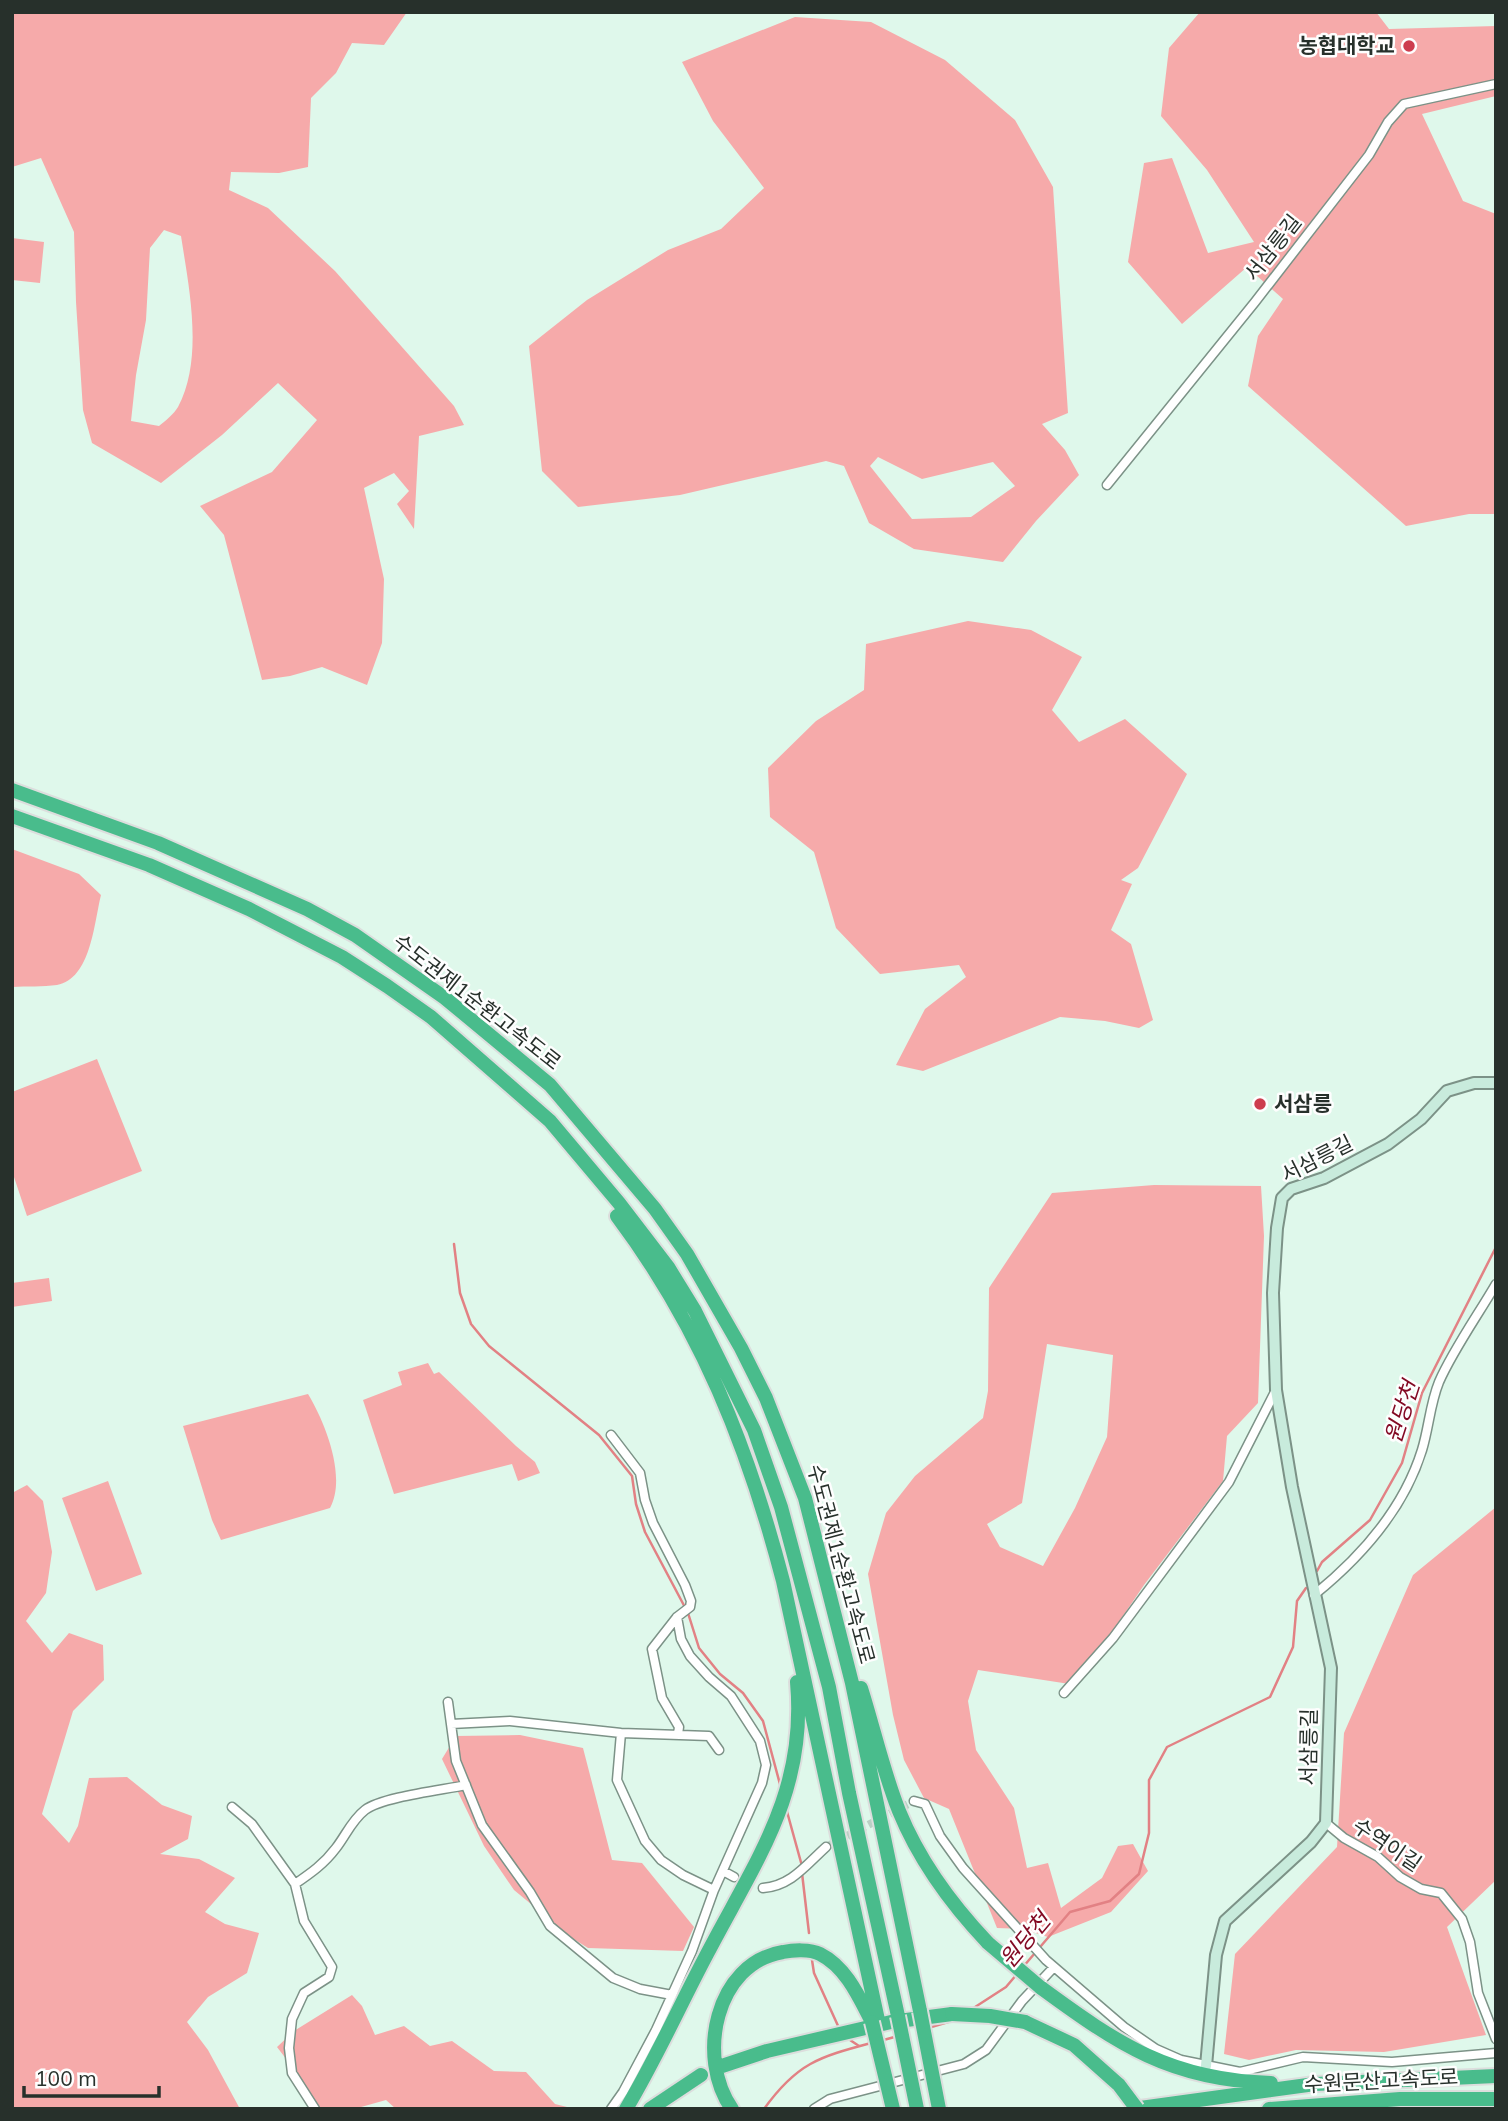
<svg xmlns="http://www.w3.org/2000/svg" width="1508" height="2121" font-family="Mulish,'Noto Sans KR',sans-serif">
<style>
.green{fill:#f6aaaa;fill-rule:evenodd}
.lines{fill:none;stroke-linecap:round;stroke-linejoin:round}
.stream{stroke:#e28184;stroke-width:2.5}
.street-tunnel{stroke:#bad0c5;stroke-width:8;stroke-dasharray:8 4;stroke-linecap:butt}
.street-casing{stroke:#7c9287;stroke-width:11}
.secondary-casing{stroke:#7c9287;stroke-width:14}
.highway-casing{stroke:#dcdedd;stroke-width:18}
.street{stroke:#fff;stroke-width:8}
.secondary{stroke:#c8ebdc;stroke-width:10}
.highway{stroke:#49bc8c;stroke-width:14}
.highway-bridge-casing{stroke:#dcdedd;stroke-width:18;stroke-linecap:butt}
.highway-bridge{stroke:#49bc8c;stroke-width:14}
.poi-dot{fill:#cd3d4e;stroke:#fefefe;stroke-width:2.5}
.labels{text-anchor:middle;stroke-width:5;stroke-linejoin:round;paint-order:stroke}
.poi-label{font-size:21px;font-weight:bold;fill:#27302b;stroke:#fefefe;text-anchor:end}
.street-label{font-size:21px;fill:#27302b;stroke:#fefefe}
.water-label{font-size:23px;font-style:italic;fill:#830a24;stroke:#fefefe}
</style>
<rect width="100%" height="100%" fill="#dff8eb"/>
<!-- green -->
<path class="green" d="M12 12H407L384 45 352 43 336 73 311 98 308 167 279 173 231 172 229 190 268 208 335 271 454 406 464 425 419 436 414 529 397 504 409 491 394 473 364 488 384 579 382 643 367 685 322 667 290 676 262 680 224 535 200 506 272 472 317 420 278 383 222 435 161 483 92 443 83 410 76 302 74 232 41 158 12 167ZM164 230 181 236C189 288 204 358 178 407 174 414 165 421 159 426L131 421 136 375 146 320 150 248Z
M1200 12H1376L1389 29 1496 26V96L1422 114 1463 201 1496 214V514H1469L1406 526 1248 386 1258 336 1283 299 1247 267 1182 324 1128 262 1144 163 1172 158 1208 253 1254 242 1207 170 1161 116 1169 48Z
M795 17 871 22 945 60 1015 120 1053 187 1068 413 1042 424 1065 450 1079 475 1036 521 1003 562 914 549 869 523 844 466 826 461 680 495 578 507 542 471 529 346 587 300 668 250 721 229 764 188 713 121 682 62ZM878 457 922 479 993 462 1015 486 971 517 912 519 870 466Z
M12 238 44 242 40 283 12 280Z
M968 621 1031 630 1082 657 1052 710 1079 742 1125 719 1187 774 1138 868 1121 880 1132 884 1111 930 1131 944 1153 1020 1139 1028 1105 1021 1060 1017 923 1071 896 1065 925 1009 966 977 959 965 880 974 836 928 814 852 770 817 768 768 816 721 864 690 866 644Z
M12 849 79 874 101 895C94 923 91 979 57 985 43 987 27 986 12 987Z
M97 1059 142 1171 27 1216 12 1171V1092Z
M1154 1185 1261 1186 1264 1236 1258 1403 1227 1436 1223 1481 1144 1585 1076 1685 978 1670 968 1701 976 1750 1014 1808 1027 1868 1048 1863 1061 1908 1102 1878 1118 1846 1133 1844 1148 1871 1111 1912 1048 1937 1023 1929 997 1928 949 1809 924 1798 904 1760 893 1715 868 1574 886 1513 915 1476 983 1418 988 1391 989 1288 1052 1193ZM1047 1344 1113 1355 1107 1437 1075 1508 1043 1566 1000 1547 987 1524 1022 1503Z
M49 1278 52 1301 12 1307V1283Z
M428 1363 434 1374 439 1372 516 1446 535 1462 540 1473 518 1481 512 1464 394 1494 363 1400 402 1385 398 1372Z
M308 1394C325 1422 347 1477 330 1508L221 1540 212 1520 183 1426Z
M108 1481 142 1574 96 1591 62 1498Z
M27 1485 43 1501 52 1552 46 1593 26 1621 52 1653 69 1633 103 1645 104 1680 73 1711 42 1814 69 1843 78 1826 89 1778 127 1777 162 1805 192 1816 188 1839 160 1854 199 1859 235 1878 205 1912 225 1924 259 1933 247 1973 208 1997 187 2022 208 2050 240 2109H12V1493Z
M1496 1507V1880L1447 1927 1486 2035 1384 2052 1296 2050 1249 2060 1224 2054 1235 1954 1337 1847 1344 1733 1413 1575Z
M520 1735 583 1748 612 1860 642 1863 694 1927 683 1951 588 1948 572 1938 514 1890 484 1846 442 1759 456 1736Z
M352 1995 362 2006 375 2035 404 2026 430 2046 452 2041 494 2071 526 2072 555 2104 575 2109H396L386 2100 354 2109H320L303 2081 277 2047 294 2031Z"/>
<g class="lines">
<!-- stream -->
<path class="stream" d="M454 1244 460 1293 471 1324 489 1346 599 1435 632 1476 636 1504 645 1532 688 1613 699 1648 720 1674 743 1693 763 1721 781 1788
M1317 1571 1322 1562 1370 1520 1402 1463 1422 1393 1496 1247
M786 1808 802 1866
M802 1873 809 1933
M812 1960 814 1973 839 2028
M1023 1967 1070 1912 1110 1901 1139 1874 1149 1833V1780L1167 1747 1270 1697 1293 1647 1297 1601 1306 1588
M972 2009 1006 1987 1017 1974
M928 2028 955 2020
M847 2038 859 2046
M880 2041 898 2036
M764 2109C797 2063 819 2057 871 2043"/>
<!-- street-tunnel -->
<path class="street-tunnel" d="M826 1847 914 1801"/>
<!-- street casing -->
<g class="street-casing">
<path id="street" d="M1107 485 1255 302 1369 155 1388 122 1404 104 1496 84
M611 1435 640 1473 645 1500 653 1523 685 1585 691 1601 690 1607 677 1617 652 1649 662 1698 679 1727 678 1734
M1314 1595C1361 1557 1404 1508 1422 1450 1429 1427 1430 1404 1439 1382 1453 1350 1478 1315 1496 1284
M1064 1693 1113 1638 1229 1482 1276 1390
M448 1702 456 1761 482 1825 530 1892 550 1926 613 1978 640 1989 672 1995
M451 1724 510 1721 621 1733 709 1736 719 1750
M621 1733 617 1780 645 1841 661 1860 683 1875 714 1890
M914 1801 925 1804 940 1836 963 1868 1046 1960 1124 2027 1156 2049 1181 2060 1240 2072 1303 2057 1392 2062 1496 2053
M232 1807 252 1824 295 1884 304 1921 332 1967 329 1977 304 1993 292 2019 289 2048 292 2073 315 2109
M1326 1823 1344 1838 1378 1857 1400 1877 1421 1889 1441 1893 1462 1919 1470 1942 1478 1993 1496 2039
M723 1871 734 1877
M295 1884C311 1873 324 1864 336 1848 346 1835 352 1820 365 1810 382 1797 443 1790 466 1785
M763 1888C791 1886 806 1865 826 1847
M611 2109 623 2092 656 2030 692 1951 714 1890 762 1783 766 1765 760 1741 731 1696 709 1677 690 1656 681 1639 677 1617
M814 2109 830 2099 964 2064 986 2050 1022 2001 1054 1967"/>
</g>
<!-- secondary casing -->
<g class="secondary-casing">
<path id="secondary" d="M1206 2066 1216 1955 1225 1921 1311 1842 1326 1823 1331 1668 1292 1487 1276 1390 1273 1293 1277 1228 1282 1198 1291 1189 1324 1178 1388 1144 1421 1119 1447 1091 1474 1083H1496"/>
</g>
<!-- highway casing -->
<g class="highway-casing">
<path id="highway" d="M12 790 158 843 307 909 355 935 445 998 550 1085 655 1209 687 1254 741 1348 766 1398 805 1498 852 1683 920 2011
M12 816 149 865 249 909 342 957 387 986 431 1017 550 1121 619 1203 668 1267 695 1311 754 1430 781 1507 829 1687 849 1793 898 2016
M617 1216C701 1328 748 1447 783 1581L878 2020
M861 1688C874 1729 883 1771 899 1811 919 1860 952 1905 988 1943
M1040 1987C1119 2045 1171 2080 1271 2083
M1025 2022 1074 2045 1119 2085
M722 2066 767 2051 891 2022 952 2014
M626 2109C656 2059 680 2005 707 1954 756 1860 807 1792 797 1682
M650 2109 701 2075
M732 2109C696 2058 715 1963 783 1952 793 1950 810 1949 820 1954 846 1967 859 1997 872 2022
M1133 2109 1315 2084 1496 2076
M1269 2109 1400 2099H1496"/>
</g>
<!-- street -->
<use href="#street" class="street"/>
<!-- secondary -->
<use href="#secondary" class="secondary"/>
<!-- highway -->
<use href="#highway" class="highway"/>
<!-- highway-bridge casing -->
<g class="highway-bridge-casing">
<path id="highway-bridge" d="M988 1943 1040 1987
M920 2011 939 2109
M952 2014 990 2016 1025 2022
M898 2016 917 2109
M872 2022 893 2109
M1119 2085 1137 2109"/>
</g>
<!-- highway-bridge -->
<use href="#highway-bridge" class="highway-bridge"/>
</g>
<!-- markers -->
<g class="poi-dot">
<circle cx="1409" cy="46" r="7"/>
<circle cx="1260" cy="1104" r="7"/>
</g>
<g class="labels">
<!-- poi labels -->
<g class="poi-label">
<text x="1395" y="53">농협대학교</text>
<text x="1274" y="1111" text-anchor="start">서삼릉</text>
</g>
<!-- street labels -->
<g class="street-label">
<text transform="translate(1273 248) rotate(-52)" y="7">서삼릉길</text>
<text transform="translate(477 1002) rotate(38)" y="7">수도권제1순환고속도로</text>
<text transform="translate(1317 1159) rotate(-27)" y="7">서삼릉길</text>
<text transform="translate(841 1564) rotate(75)" y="7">수도권제1순환고속도로</text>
<text transform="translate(1309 1747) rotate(-89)" y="7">서삼릉길</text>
<text transform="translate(1387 1845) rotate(34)" y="7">수역이길</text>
<text transform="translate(1381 2081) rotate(-3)" y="7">수원문산고속도로</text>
</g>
<!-- water labels -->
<g class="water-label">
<text transform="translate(1402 1412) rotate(-72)" y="8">원당천</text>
<text transform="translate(1025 1940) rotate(-50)" y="8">원당천</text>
</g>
</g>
<!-- border -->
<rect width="1508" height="2121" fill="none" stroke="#27302b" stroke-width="28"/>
<!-- scale -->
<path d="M24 2086v10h135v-10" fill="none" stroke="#27302b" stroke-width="3.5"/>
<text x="35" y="2086" font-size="21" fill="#27302b" stroke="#fefefe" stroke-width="5" paint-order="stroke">100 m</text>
</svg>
